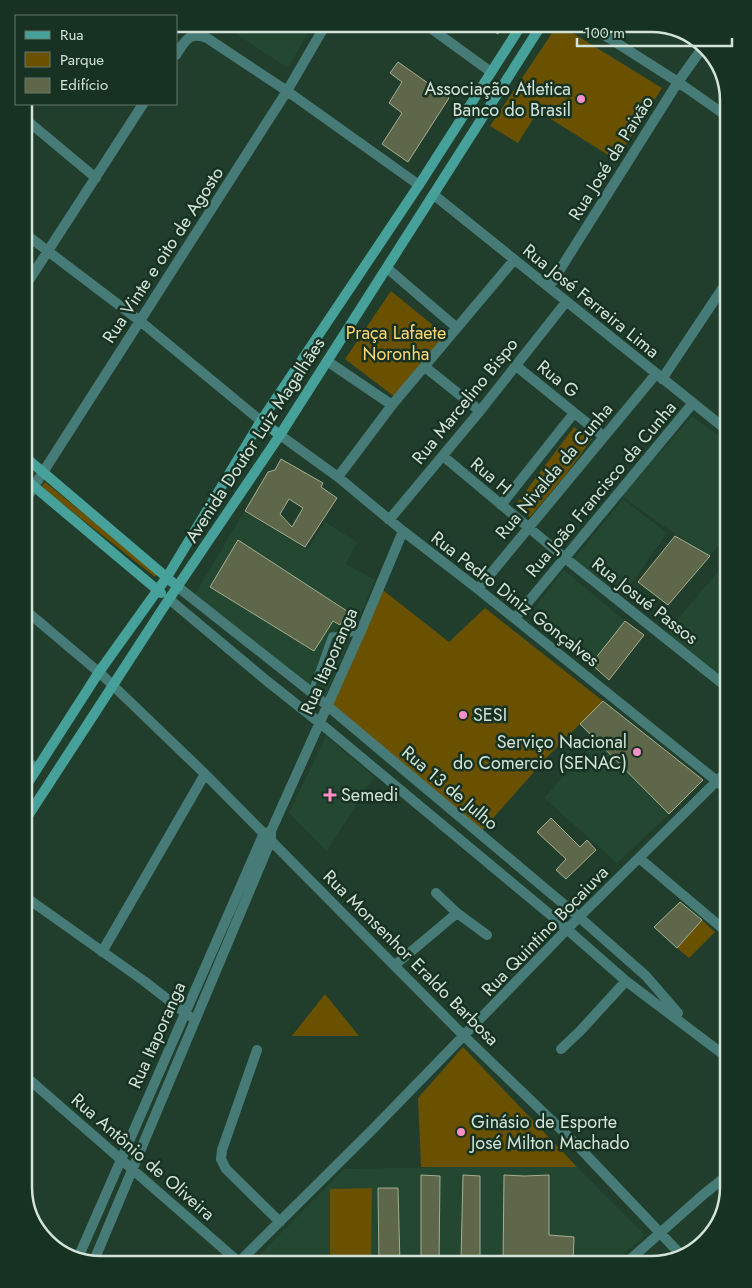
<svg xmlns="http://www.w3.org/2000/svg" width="752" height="1288" font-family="Jost,sans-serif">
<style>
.built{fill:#244732;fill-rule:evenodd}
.green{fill:#695100}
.building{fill:#5e674a;stroke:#a5af90;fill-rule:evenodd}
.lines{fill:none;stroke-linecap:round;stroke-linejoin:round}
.lane{stroke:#467b77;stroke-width:5}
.street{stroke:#467b77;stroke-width:10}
.secondary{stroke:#46a19b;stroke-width:10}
.poi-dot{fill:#fa8fc7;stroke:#173222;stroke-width:2}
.labels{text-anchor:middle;stroke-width:5;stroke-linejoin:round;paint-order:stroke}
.poi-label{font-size:18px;fill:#d3e3d8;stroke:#173222;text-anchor:start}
.street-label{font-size:18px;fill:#d3e3d8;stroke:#173222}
.park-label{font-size:18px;fill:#fdd773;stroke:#173222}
.rim{fill:none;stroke:#d3e3d8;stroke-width:2.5}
</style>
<rect width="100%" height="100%" fill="#213d2c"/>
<!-- built -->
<path class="built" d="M221 24H313L288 68Z
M692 416 728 443V535L710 556 659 523 622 496Z
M623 499 667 533 623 595 574 559Z
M244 512 307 550 325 522 357 542 346 564 375 580 323 702 195 594ZM238 541 347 610 340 625 333 621 314 651 211 588Z
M728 560V680L665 634Z
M564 570 625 621 591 664 529 615Z
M326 736 374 777 327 851 289 813Z
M596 742 669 814 617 863 544 798Z
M502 1166 577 1167 645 1235 613 1264H573L574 1237 549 1235V1175H524V1188L521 1176 504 1175 503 1264H480V1176L463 1175 461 1259 468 1260V1264H439L440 1176 421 1175V1258L428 1259 429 1264H400L398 1189 379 1188V1256L387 1258V1264H377V1262H367V1264H254L252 1262 344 1169Z"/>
<!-- green -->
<path class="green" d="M558 24 662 88 616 160 538 111 518 143 490 126Z
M391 291 445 335 396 398 345 359Z
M574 427 592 439 564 477 530 517 516 504Z
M45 482 157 573 155 577 41 487Z
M379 587 449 642 485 608 603 701 550 754 479 834 327 707Z
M702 920 715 932 689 958 677 948Z
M325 994 359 1036H292Z
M463 1047 577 1167H421L418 1098Z
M372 1188 371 1257H330V1189Z"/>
<!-- building -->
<path class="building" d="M482 24H504L498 34Z
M398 62 449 98 408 162 382 144 402 113 389 103 402 82 390 73Z
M281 459 323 483 321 487 337 498 305 547 245 511 268 472 275 470ZM289 499 303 508 292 527 280 514Z
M675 536 710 556 668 605 638 582Z
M238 540 347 611 340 625 333 621 314 651 210 587Z
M625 621 644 635 609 680 591 664Z
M603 701 703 780 669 814 580 724Z
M551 818 580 847 587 840 596 850 566 879 556 870 566 859 537 832Z
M680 902 702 920 677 948 654 927Z
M421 1175 440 1176 439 1264H429L428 1259 421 1258Z
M463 1175 480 1176V1264H468V1260H461Z
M504 1175 524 1176 549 1175V1235L574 1237 573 1264H503Z
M378 1188H398L400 1264H379Z"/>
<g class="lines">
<!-- lane -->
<path class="lane" d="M311 691 331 635 352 634 360 631"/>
<!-- street -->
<path class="street" d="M587 24 678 82 728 117
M429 27 491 72
M176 55C185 41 189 31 207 38L287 91 419 185
M24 118 96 178
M434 195 728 431
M24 233 140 321 261 421
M387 268 457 328
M549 287 678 82 703 47
M24 288 143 104
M327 361 392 405
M515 365 603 436
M425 367 480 411
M662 379 728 280
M280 435 338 477 403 531 478 589 728 790
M443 456 565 558 728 688
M338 477 392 405 514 260
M24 502 287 91 326 24
M501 505 574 413
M389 520 480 411 566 302
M178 587 311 692 579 917 646 976 678 1013
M478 589 656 374
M169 599 267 681 320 723 553 917 626 981 728 1058
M24 609 101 674 205 774 464 1036 574 1142 683 1257
M515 618 693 403
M24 759 37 769
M639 858 728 933
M436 893 457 913 487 935
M24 896 144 981 189 1016
M102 952 205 774
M395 965 457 913
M561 1049 581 1030 626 981
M257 1050 222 1150 221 1159 226 1169 280 1222
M24 1075 241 1264
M78 1258 264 833 269 832
M93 1263 271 840V831L361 631 403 531
M237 1264 371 1131 579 917 728 770
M625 1264 704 1194 728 1175"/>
<!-- secondary -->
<path class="secondary" d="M261 421 280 435
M24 456 178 587
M24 478 161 593
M24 789 99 672 167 577 261 421 419 185 522 24
M24 822 169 599 280 435 542 24"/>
</g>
<!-- markers -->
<g class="poi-dot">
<circle cx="581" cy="99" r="5"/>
<circle cx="463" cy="715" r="5"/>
<circle cx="637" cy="752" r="5"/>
<path d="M327.5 787.5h5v5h5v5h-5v5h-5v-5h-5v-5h5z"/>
<circle cx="461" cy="1132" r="5"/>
</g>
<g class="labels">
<!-- poi labels -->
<g class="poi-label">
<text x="571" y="95" text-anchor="end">Associação Atletica<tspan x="571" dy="21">Banco do Brasil</tspan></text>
<text x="473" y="721">SESI</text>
<text x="627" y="748" text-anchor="end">Serviço Nacional<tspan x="627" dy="21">do Comercio (SENAC)</tspan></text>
<text x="341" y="801">Semedi</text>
<text x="471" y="1128">Ginásio de Esporte<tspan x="471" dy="21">José Milton Machado</tspan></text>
</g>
<!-- street labels -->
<g class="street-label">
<text transform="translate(611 158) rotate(-58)" y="6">Rua José da Paixão</text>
<text transform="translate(163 255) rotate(-57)" y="6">Rua Vinte e oito de Agosto</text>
<text transform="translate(591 301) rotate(39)" y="6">Rua José Ferreira Lima</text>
<text transform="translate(558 379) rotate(39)" y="6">Rua G</text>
<text transform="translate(465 401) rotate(-51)" y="6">Rua Marcelino Bispo</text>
<text transform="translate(255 440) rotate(-57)" y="6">Avenida Doutor Luiz Magalhães</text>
<text transform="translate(554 471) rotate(-50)" y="6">Rua Nivalda da Cunha</text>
<text transform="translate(491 476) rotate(40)" y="6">Rua H</text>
<text transform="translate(601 489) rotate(-50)" y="6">Rua João Francisco da Cunha</text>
<text transform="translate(515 599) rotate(38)" y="6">Rua Pedro Diniz Gonçalves</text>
<text transform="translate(645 601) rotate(38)" y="6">Rua Josué Passos</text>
<text transform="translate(329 661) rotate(-66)" y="6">Rua Itaporanga</text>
<text transform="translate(450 788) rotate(40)" y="6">Rua 13 de Julho</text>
<text transform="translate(545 931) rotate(-46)" y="6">Rua Quintino Bocaiuva</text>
<text transform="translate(411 958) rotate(45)" y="6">Rua Monsenhor Eraldo Barbosa</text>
<text transform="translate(157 1035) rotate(-66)" y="6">Rua Itaporanga</text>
<text transform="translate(143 1157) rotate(41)" y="6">Rua Antônio de Oliveira</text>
</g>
<!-- park labels -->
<g class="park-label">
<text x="396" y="339">Praça Lafaete<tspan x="396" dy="21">Noronha</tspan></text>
</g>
</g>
<!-- crop -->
<path d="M0 0H752V1288H0ZM101 32H651A69 69 0 0 1 720 101V1187A69 69 0 0 1 651 1256H101A69 69 0 0 1 32 1187V101A69 69 0 0 1 101 32Z" fill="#173222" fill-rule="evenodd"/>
<path class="rim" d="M101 32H651A69 69 0 0 1 720 101V1187A69 69 0 0 1 651 1256H101A69 69 0 0 1 32 1187V101A69 69 0 0 1 101 32Z"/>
<!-- legend -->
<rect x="15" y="15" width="162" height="90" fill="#173222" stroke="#62796b"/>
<rect x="25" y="31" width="25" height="8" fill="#46a19b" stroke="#62796b"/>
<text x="60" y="40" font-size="15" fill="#d3e3d8">Rua</text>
<rect x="25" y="52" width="25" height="15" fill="#695100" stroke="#62796b"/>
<text x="60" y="65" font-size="15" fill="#d3e3d8">Parque</text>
<rect x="25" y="78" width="25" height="15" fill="#5e674a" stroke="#62796b"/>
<text x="60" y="90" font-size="15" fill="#d3e3d8">Edifício</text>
<!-- scale -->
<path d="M577 38v8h155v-8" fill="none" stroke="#d3e3d8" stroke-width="2.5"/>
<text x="584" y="38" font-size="15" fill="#d3e3d8" stroke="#173222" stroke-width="4" paint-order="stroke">100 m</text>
</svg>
